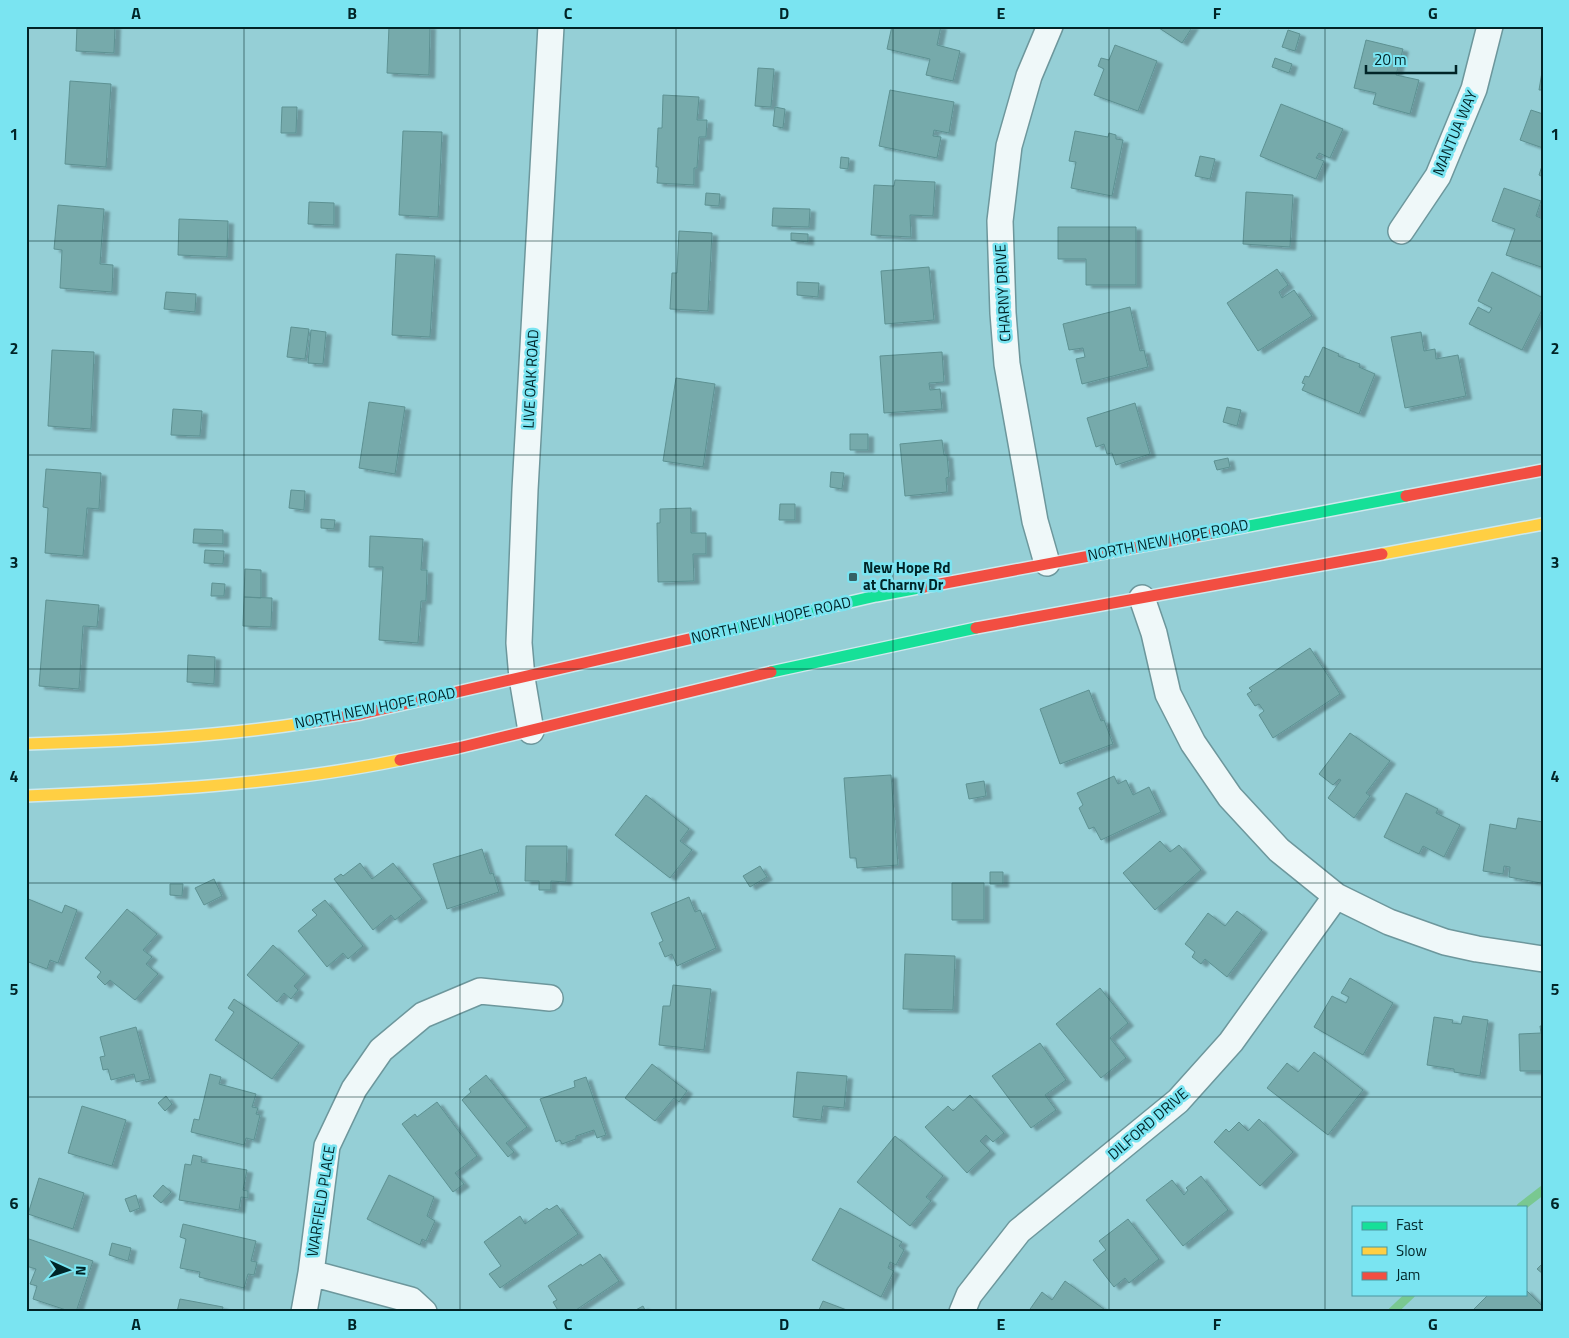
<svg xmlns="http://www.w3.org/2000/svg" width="1569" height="1338" font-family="'Titillium Web',sans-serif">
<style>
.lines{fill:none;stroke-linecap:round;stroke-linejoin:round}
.stream{stroke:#79c891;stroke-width:9}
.building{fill:#76aaab;stroke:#5d9192;filter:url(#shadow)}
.street-casing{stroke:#6d979c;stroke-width:28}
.fast-casing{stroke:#cfe9ed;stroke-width:14}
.slow-casing{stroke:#cfe9ed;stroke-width:14}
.jam-casing{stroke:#cfe9ed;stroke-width:14}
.street{stroke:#eff8f9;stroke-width:25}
.fast{stroke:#16e098;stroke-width:11}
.slow{stroke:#ffcf43;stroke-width:11}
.jam{stroke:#f24e42;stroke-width:11}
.grid{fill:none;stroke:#012427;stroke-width:1;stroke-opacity:0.55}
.poi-dot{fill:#356064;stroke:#7ae4f1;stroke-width:2}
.labels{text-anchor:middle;stroke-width:5;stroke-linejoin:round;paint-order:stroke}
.street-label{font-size:15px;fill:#012427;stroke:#7ae4f1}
.poi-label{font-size:15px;font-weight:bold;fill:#012427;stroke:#7ae4f1;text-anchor:start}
.neatline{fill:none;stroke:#012427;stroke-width:2}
.grid-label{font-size:16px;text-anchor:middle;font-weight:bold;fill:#012427}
</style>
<defs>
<filter id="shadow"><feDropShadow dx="5.5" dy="3" stdDeviation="1" flood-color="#0004"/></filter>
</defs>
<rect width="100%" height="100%" fill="#95cfd6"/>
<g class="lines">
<!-- stream -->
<path class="stream" d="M1521 1207 1543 1190
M1392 1312 1411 1294"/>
</g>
<!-- building -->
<path class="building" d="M77 26H115L114 53 76 51Z
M389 26H430L429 75 387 73Z
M892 26H941L937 45 960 51 953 81 926 75 930 59 887 49Z
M1156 26H1193L1182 43Z
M1288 30 1300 34 1295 51 1282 47Z
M1366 40 1403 49 1396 75 1419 80 1410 114 1373 104 1376 93 1354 88Z
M1115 45 1157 61 1138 111 1094 95 1104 69 1098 66 1101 58 1109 60Z
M1275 58 1292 64 1289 73 1272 67Z
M1543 66V90H1539Z
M758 68 774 69 771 107 755 106Z
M70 81 111 84 106 167 65 164Z
M890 90 954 102 949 133 934 130 933 136 941 137 937 158 879 146Z
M663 95 699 97 697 120H707L706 137H699L697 168H694V185L657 183 658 167H656L658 128H662Z
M1281 104 1343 129 1330 158 1319 153 1316 158 1324 161 1316 179 1260 156Z
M282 107H297L296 133H281Z
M775 107 785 109 783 128 773 126Z
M1531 110 1543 114V148L1520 140Z
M403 131 442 132 438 217 399 215Z
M1075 131 1108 137 1109 133 1116 135V139L1123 140 1112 196 1071 188 1076 162 1069 161Z
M1200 156 1215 159 1210 179 1195 176Z
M841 157 849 158 848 169 840 168Z
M1543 163V177L1539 175Z
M895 180 935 182 933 216 910 215 911 237 871 235 874 185 894 186Z
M1504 188 1541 201 1536 216 1543 219V260L1541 267 1506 255 1515 229 1492 221Z
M1246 192 1293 195 1290 247 1243 244Z
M706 193 720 194 719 206 705 205Z
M309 202 334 203V225L308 224Z
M58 205 104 209 100 264 113 265 112 292 60 288 62 250 54 249Z
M773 208 810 209 809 227 772 226Z
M179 219 228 221 227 257 178 255Z
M1058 227H1136V285H1086V259H1058Z
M679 231 712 233 708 311 670 309 672 273H677Z
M791 233 808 234V242L791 240Z
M396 254 435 256 430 337 392 335Z
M929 267 934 320 885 324 881 271Z
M1277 269 1288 285 1279 292 1282 298 1294 290 1312 316 1258 351 1227 303Z
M1492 272 1543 298V308L1522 350 1469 324 1478 307 1489 313 1492 308 1478 301Z
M797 282 819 283 818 297 797 295Z
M166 292 196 294 195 312 164 309Z
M1130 307 1140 351 1144 350 1148 367 1082 384 1076 359 1085 357 1083 348 1069 350 1063 324Z
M291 327 309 329 305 359 287 357Z
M311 330 326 332 323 364 308 363Z
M1421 332 1424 351 1435 349 1436 359 1458 355 1466 396 1405 408 1391 337Z
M1323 347 1339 354 1338 356 1360 364 1359 367 1375 374 1359 414 1302 390 1305 384 1302 383 1305 376 1309 377Z
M52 350 94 352 91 429 48 426Z
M942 352 944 382 929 383 930 390 940 389 942 409 884 413 880 356Z
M676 378 715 384 703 467 663 461Z
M369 402 405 407 395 474 359 468Z
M1135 403 1150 454 1116 465 1112 453 1107 454 1104 444 1096 447 1087 418Z
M1227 407 1241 410 1237 426 1223 422Z
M173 409 202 411 200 436 171 435Z
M850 434H868V450H850Z
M942 440 944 455H947L949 477 946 478 947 492 905 496 900 444Z
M1228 458 1230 467 1217 470 1214 461Z
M46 469 101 473 99 509 87 508 83 556 45 553 48 508 43 507Z
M831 472 844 473 842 489 830 487Z
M291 490 305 491 304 510 289 508Z
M780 504H795V520H779Z
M691 508V533H706V554H693L694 581 658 582 657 523H660V509Z
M321 519 335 520 334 529 321 528Z
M194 529 223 530V544L193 543Z
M370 536 423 539 421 570H427L426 601H421L418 643 379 640 383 567H369Z
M205 550 224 551 223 564 204 563Z
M245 569 261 570V598L244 597Z
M212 583 225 584 224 596H211Z
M244 597 272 598 271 627 243 626Z
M46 600 99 605 97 627 83 626 79 689 39 686Z
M1310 648 1340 694 1273 738 1259 715 1264 711 1259 704 1255 706 1247 694 1252 691 1249 688Z
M188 655 215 657 214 684 187 682Z
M1089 690 1101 721 1104 720 1113 744 1060 764 1040 709Z
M1350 733 1390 761 1366 793 1370 796 1354 818 1328 798 1341 780 1339 779 1333 785 1319 774Z
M891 775 898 865 857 868 856 858H850L844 778Z
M1114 776 1118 784 1126 780 1133 795 1149 787 1161 812 1101 840 1094 827 1089 829 1087 825 1079 808 1083 805 1077 793Z
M984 781 986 796 969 799 966 784Z
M1406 793 1438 809 1436 813 1460 825 1444 857 1423 846 1419 854 1384 837Z
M646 795 689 829 680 841 692 850 670 878 615 835Z
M1518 818 1543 822V871L1541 883 1509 877 1510 867 1504 866 1503 874 1483 871 1490 824 1516 829Z
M1160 841 1170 852 1179 845 1201 870 1155 910 1123 873Z
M526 846H567L566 882 551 881V890H539V881H525Z
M482 849 490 874 493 873 499 892 447 909 433 864Z
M360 863 372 879 393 863 422 899 395 920 391 915 373 930 334 879 341 874 343 876Z
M760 866 767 877 750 887 743 876Z
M990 872H1003V884H990Z
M214 879 222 896 204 905 195 888Z
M952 883H984V920H952Z
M170 884H183L182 896 170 895Z
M689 897 695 912 700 910 716 948 677 966 672 954 665 957 659 943 663 941 651 913Z
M26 898 62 913 65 905 77 910 58 963 50 960 47 969 26 961Z
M325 900 363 946 348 959 343 953 327 967 298 931 317 915 312 910Z
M127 909 157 934 143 950 152 957 146 964 158 974 135 1000 110 980 105 985 97 977 101 972 85 958Z
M1237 911 1262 930 1227 977 1205 959 1201 964 1192 957 1195 952 1185 944 1208 913 1225 926Z
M273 945 305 974 294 986 298 990 291 999 284 993 277 1002 247 975Z
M905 954 955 956 953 1010 903 1009Z
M1350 978 1393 1003 1363 1055 1314 1027 1332 996 1346 1003 1349 997 1341 993Z
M673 985 711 989 704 1050 659 1045 663 1006H670Z
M1100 988 1128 1023 1110 1038 1126 1058 1101 1078 1056 1024Z
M234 999 299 1043 272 1079 215 1040 234 1012 228 1008Z
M1463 1016 1488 1020 1480 1076 1454 1072V1069L1427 1065 1434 1017 1453 1020 1452 1023 1461 1024Z
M1540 1026H1543V1071H1520L1519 1034 1541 1033Z
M136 1027 150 1079 136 1082 134 1074 111 1080 108 1069 103 1070 100 1057 105 1056 100 1037Z
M1040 1043 1066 1080 1045 1095 1056 1110 1031 1128 992 1076Z
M1314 1052 1363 1090 1328 1135 1267 1088 1287 1063 1298 1072Z
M652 1064 687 1091 679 1102 674 1098 655 1121 625 1098Z
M797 1072 847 1076 844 1108 823 1106 821 1120 793 1117Z
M210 1074 221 1077 219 1084 256 1094 252 1107 258 1108 256 1114 260 1115 254 1140 246 1138 244 1145 191 1132 194 1119 199 1120Z
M486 1075 527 1127 506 1143 514 1152 508 1157 462 1100 471 1092 469 1089Z
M586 1077 606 1135 597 1138 594 1130 576 1136V1139L562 1144 560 1140 556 1142 540 1099 575 1087 574 1081Z
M970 1095 1004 1133 993 1142 986 1135 980 1141 990 1151 967 1173 925 1127 948 1106 953 1111Z
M166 1096 172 1104 165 1111 158 1103Z
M437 1102 477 1156 455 1173 464 1184 453 1192 402 1124 415 1114 417 1117Z
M82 1106 126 1120 112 1166 68 1153Z
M1259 1119 1293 1152 1260 1186 1214 1142 1226 1129 1229 1132 1239 1122 1248 1131Z
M895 1136 943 1176 926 1197 931 1201 910 1226 857 1182Z
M193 1155 202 1157 201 1162 247 1170 243 1190 248 1191V1198L241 1197 239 1210 179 1200 185 1164 191 1165Z
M389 1175 434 1197 427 1216 435 1221 426 1241 422 1239 420 1245 367 1219Z
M1201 1176 1228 1210 1183 1246 1146 1200 1172 1180 1184 1195 1188 1190 1186 1188Z
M39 1178 84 1193 73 1229 28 1214Z
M163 1185 171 1192 161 1203 153 1196Z
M136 1195 140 1208 130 1212 125 1199Z
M557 1205 578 1234 500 1288 489 1274 501 1266 484 1242 520 1216 525 1224 547 1208 549 1210Z
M840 1208 902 1242 899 1246 904 1250 896 1265 890 1262 888 1268 894 1271 881 1297 812 1260Z
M1128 1219 1159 1259 1129 1283 1125 1278 1114 1287 1093 1260 1106 1250 1099 1241Z
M183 1224 256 1241 251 1261 257 1262 254 1275 248 1274 244 1288 199 1277 200 1272 180 1268 186 1239 180 1237Z
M26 1238 93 1261 76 1312H72L33 1299 37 1286 30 1284 36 1269 26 1266Z
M112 1243 131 1248 128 1261 109 1255Z
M600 1254 619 1281 573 1312H559L553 1302 557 1300 548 1286 581 1264 582 1266Z
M1543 1263V1274L1537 1269Z
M1065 1281 1108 1312H1028L1042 1292 1052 1300Z
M1525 1289 1543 1307V1312H1471L1489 1294H1525Z
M180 1299 223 1307 222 1312H177Z
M823 1301 852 1312H818Z
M643 1306 646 1312H632Z"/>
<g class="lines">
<!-- street casing -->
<g class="street-casing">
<path id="street" d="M1401 231 1438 176 1474 89 1490 26
M1047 563 1035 521 1007 364 1003 313 1000 221 1009 146 1029 76 1050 26
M1142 598 1154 633 1168 694 1193 743 1230 797 1279 850 1336 896 1389 922 1445 942 1477 949 1543 959
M531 731 522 678 519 643 525 490 551 26
M311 1273 411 1300 424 1312
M304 1312 311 1273 327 1146 354 1089 381 1050 423 1015 480 991 550 998
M962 1312 969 1295 1019 1231 1178 1101 1231 1042 1336 896"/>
</g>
<!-- fast casing -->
<g class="fast-casing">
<path id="fast" d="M1212 533 1406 496
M702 636 876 596 924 587
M771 672 976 628"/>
</g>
<!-- slow casing -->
<g class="slow-casing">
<path id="slow" d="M1382 554 1543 524
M26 744C122 741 217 737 312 722
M26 796C152 791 277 785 400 760"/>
</g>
<!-- jam casing -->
<g class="jam-casing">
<path id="jam" d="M1406 496 1543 470
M924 587 1212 533
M976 628 1382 554
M312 722 361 714 702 636
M400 760 458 748 771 672"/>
</g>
<!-- street -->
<use href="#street" class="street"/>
<!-- fast -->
<use href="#fast" class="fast"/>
<!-- slow -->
<use href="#slow" class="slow"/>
<!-- jam -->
<use href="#jam" class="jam"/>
</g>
<!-- grid -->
<path class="grid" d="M244 26V1312M460 26V1312M676 26V1312M893 26V1312M1109 26V1312M1325 26V1312M26 241H1543M26 455H1543M26 669H1543M26 883H1543M26 1097H1543"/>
<!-- markers -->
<rect class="poi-dot" x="848" y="572" width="10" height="10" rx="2.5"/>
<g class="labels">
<!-- street labels -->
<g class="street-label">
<text transform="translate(1455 133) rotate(-67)" y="5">MANTUA WAY</text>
<text transform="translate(1003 293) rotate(-93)" y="5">CHARNY DRIVE</text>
<text transform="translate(531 379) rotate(-87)" y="5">LIVE OAK ROAD</text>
<text transform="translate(1168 540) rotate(-11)" y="5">NORTH NEW HOPE ROAD</text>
<text transform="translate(771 620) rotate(-13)" y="5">NORTH NEW HOPE ROAD</text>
<text transform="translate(375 708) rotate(-11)" y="5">NORTH NEW HOPE ROAD</text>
<text transform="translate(1148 1124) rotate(-41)" y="5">DILFORD DRIVE</text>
<text transform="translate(321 1201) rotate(-81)" y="5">WARFIELD PLACE</text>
</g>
<!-- poi labels -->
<g class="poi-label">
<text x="863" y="573">New Hope Rd<tspan x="863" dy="17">at Charny Dr</tspan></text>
</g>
</g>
<!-- border -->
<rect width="1569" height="1338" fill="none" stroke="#7ae4f1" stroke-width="55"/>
<!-- legend -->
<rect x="1352" y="1206" width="175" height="90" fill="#7ae4f1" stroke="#4a97a0"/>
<rect x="1362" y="1222" width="25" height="8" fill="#16e098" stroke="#4a97a0"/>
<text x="1396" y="1230" font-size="15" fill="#012427">Fast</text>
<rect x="1362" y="1247" width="25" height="8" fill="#ffcf43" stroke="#4a97a0"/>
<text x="1396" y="1256" font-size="15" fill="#012427">Slow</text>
<rect x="1362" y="1272" width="25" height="8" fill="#f24e42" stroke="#4a97a0"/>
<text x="1396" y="1280" font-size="15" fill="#012427">Jam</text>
<!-- north arrow -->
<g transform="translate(68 1270) rotate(93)" stroke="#7ae4f1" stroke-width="4" paint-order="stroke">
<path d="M0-4L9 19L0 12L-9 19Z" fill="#012427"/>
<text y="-8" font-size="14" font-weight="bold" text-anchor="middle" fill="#012427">N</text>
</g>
<!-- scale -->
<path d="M1366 65v8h90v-8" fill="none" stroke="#012427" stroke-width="2.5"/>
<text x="1374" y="65" font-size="15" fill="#012427" stroke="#7ae4f1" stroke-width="4" paint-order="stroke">20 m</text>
<rect x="28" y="28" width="1514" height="1282" class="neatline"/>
<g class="grid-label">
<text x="136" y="19">A</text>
<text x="352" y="19">B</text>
<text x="568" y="19">C</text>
<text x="784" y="19">D</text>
<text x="1001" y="19">E</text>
<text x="1217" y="19">F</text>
<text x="1433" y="19">G</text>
<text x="14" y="140">1</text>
<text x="1555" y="140">1</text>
<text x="14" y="354">2</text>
<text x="1555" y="354">2</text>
<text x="14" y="568">3</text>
<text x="1555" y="568">3</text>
<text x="14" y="782">4</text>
<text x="1555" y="782">4</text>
<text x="14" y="995">5</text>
<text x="1555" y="995">5</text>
<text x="14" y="1209">6</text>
<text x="1555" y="1209">6</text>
<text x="136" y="1330">A</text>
<text x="352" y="1330">B</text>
<text x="568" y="1330">C</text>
<text x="784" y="1330">D</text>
<text x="1001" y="1330">E</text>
<text x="1217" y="1330">F</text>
<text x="1433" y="1330">G</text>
</g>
</svg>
